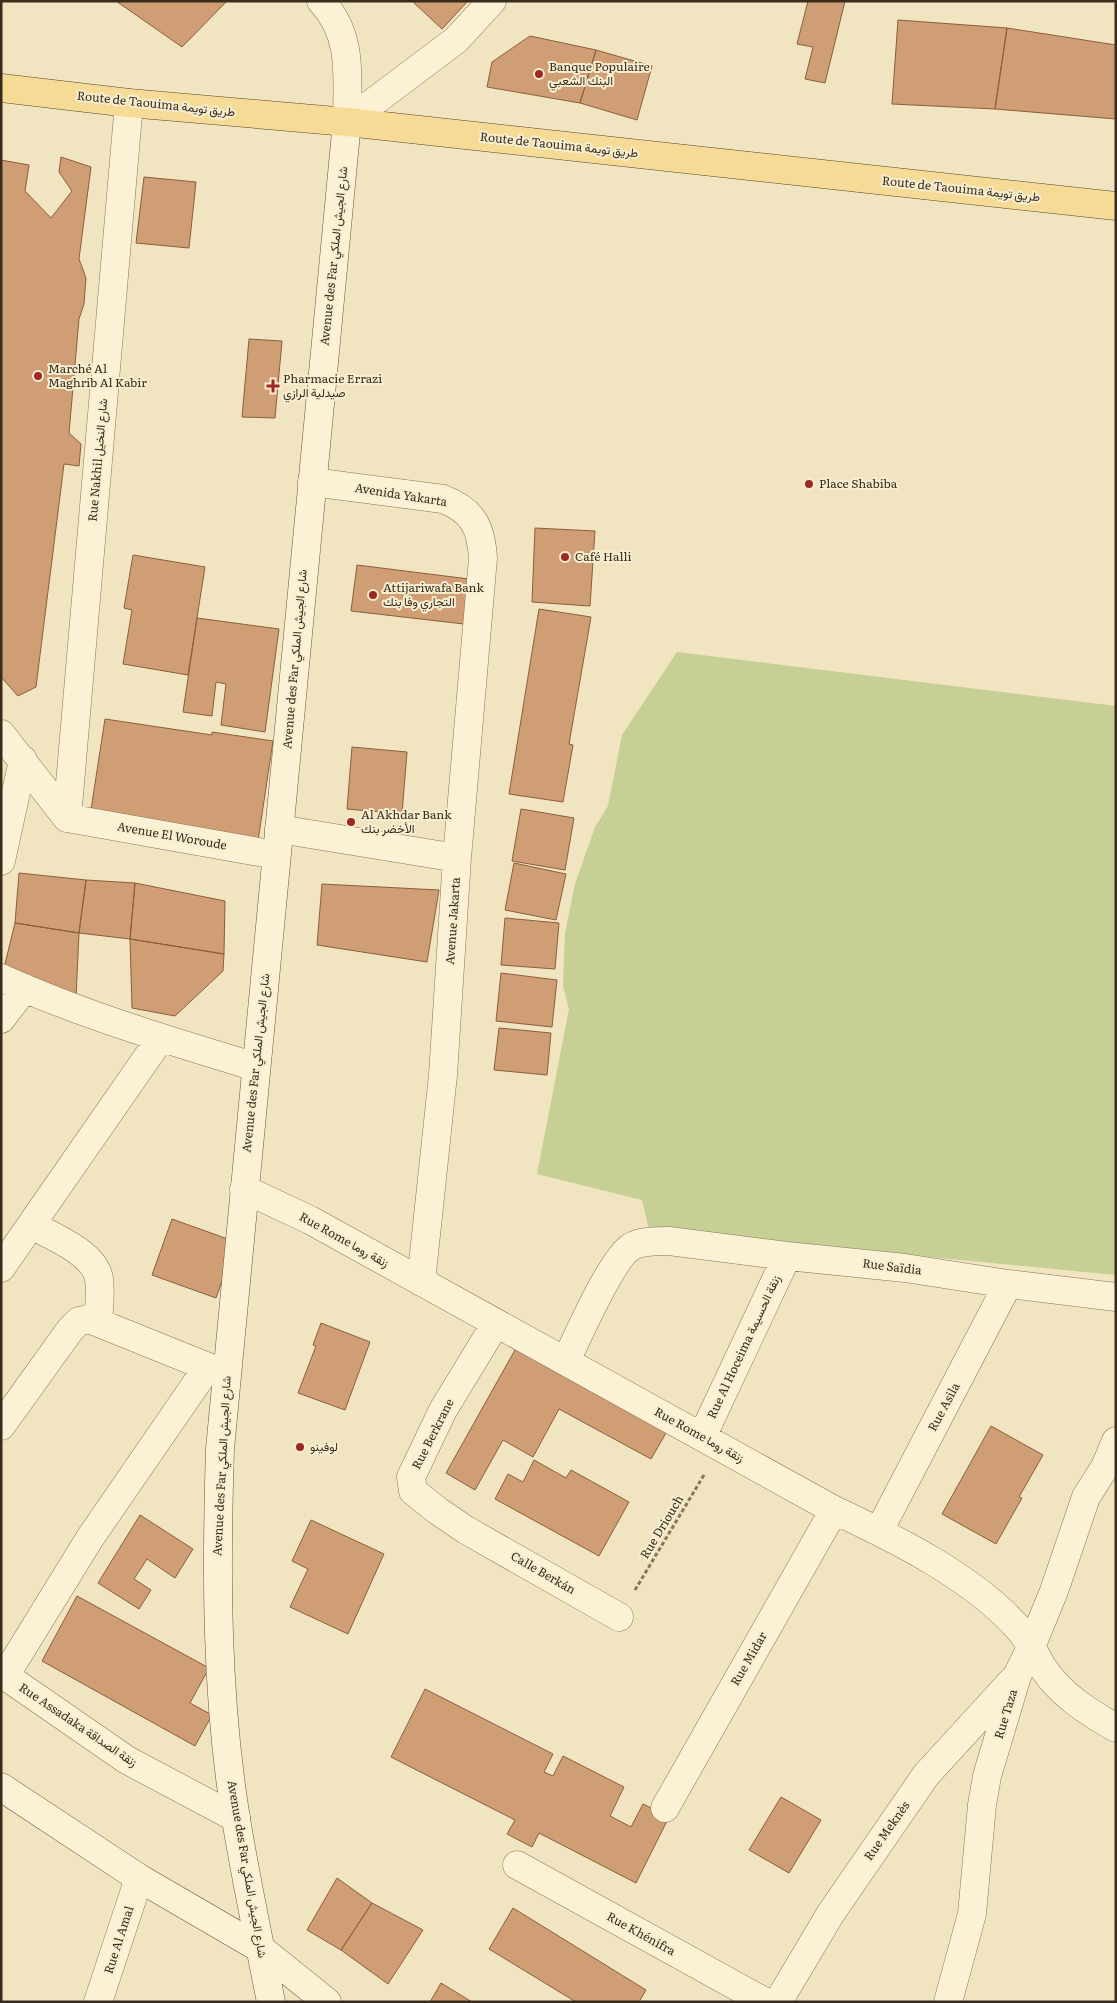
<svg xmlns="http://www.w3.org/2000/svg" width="1117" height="2003" font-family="Literata,Vazirmatn,serif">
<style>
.green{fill:#c6cf94}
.building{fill:#d09e74;stroke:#8b5e3c}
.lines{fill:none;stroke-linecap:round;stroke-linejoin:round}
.street-casing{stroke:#8b7557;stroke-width:29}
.secondary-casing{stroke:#6c553b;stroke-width:29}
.primary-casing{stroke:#58422c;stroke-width:29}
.path{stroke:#8b7557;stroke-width:3;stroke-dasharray:4 2.5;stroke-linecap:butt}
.street{stroke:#fbf1d4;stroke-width:28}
.secondary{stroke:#fbf1d4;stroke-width:28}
.primary{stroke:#f6db96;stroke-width:28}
.poi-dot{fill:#9d2824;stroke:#f7eed1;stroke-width:2}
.labels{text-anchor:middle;stroke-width:4;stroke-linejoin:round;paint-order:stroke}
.poi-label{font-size:12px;fill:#392c1c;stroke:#f7eed1;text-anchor:start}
.street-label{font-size:12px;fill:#392c1c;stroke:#f7eed1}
</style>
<rect width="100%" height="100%" fill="#f0e4c1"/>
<!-- green -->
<path class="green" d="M677 652 1116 706V1275L649 1230 642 1200 537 1174 569 1009 563 986 565 933 575 884 595 827 608 806 622 735Z"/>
<!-- building -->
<path class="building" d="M116 1H227L182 47Z
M412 1H468L442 29Z
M808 1H845L825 83 805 79 813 47 797 44Z
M898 20 1007 28 995 109 892 104Z
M1007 28 1116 45V119L995 109Z
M530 36 596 50 580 103 487 87 492 62Z
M596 50 652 66 637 120 580 103Z
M61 157 91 167 79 259 86 278 84 304 79 319 69 433 81 444 79 466 64 464 36 687 18 696 1 677V160L29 165 25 191 51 218 72 191 59 172Z
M144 177 196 182 189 248 136 243Z
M249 339 282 341 275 418 242 417Z
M535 528 595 531 590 606 532 602Z
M133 555 205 567 188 675 123 664 132 610 124 608Z
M357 565 469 579 464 624 351 611Z
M539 609 591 617 569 744 573 745 563 802 509 794Z
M197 618 279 629 265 732 221 725 226 684 216 682 212 716 183 712Z
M105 719 212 735V732L273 741 258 841 90 816Z
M352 747 407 752 402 814 347 809Z
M521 809 574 818 565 870 512 861Z
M514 863 566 874 556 920 505 910Z
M19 873 86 880 79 933 15 923Z
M86 880 135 883 130 939 79 933Z
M135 883 225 901 224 954 130 939Z
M322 884 439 890 427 962 317 945Z
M505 918 559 923 555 969 501 965Z
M15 923 79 933 76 998 4 968Z
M130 939 224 954 223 971 175 1016 132 1008Z
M501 973 557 980 552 1027 496 1021Z
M499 1028 551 1033 547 1075 494 1070Z
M172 1219 236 1242 216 1298 152 1275Z
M321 1323 370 1342 345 1410 298 1393 316 1346 313 1345Z
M520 1341 670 1426 651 1459 559 1409 533 1457 503 1440 475 1490 446 1473Z
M991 1426 1043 1455 1019 1497 1022 1498 996 1544 942 1514Z
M534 1460 566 1478 571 1470 629 1502 599 1556 495 1499 508 1474 523 1482Z
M140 1515 193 1549 175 1578 147 1559 134 1579 151 1590 139 1609 98 1583Z
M311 1520 384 1554 348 1634 290 1607 308 1569 292 1561Z
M77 1596 209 1668 190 1703 212 1715 195 1746 42 1661Z
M425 1689 553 1754 544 1772 553 1776 563 1756 624 1787 610 1816 631 1827 643 1804 669 1817 636 1883 539 1833 532 1847 507 1834 515 1820 391 1757Z
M781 1797 821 1820 789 1873 749 1850Z
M337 1878 372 1903 341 1950 307 1930Z
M372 1903 423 1930 388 1984 341 1950Z
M513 1908 646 1990 639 2002H576L489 1949Z
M441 1983 472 2002H430Z"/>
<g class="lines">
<!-- street casing -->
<g class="street-casing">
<path id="street" d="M321 1C354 36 347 78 347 122
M347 122 456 40 492 1
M312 482 443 499C474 511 481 528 483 558L457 858 443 1075 421 1282
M1 734 67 818
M67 818 129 103
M67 818 276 855
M279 829 457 858
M1 861 23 760
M1 978C83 1015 170 1041 256 1067
M1 1019 25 988
M244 1189 310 1220 834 1510C896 1539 973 1577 1019 1629 1029 1640 1035 1655 1043 1668 1061 1695 1088 1712 1116 1728
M31 1225C52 1236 95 1253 99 1279 101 1293 99 1308 98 1322
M1 1268 160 1039
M496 1323 443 1410 411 1477 413 1491 438 1511 466 1530 619 1617
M566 1361C577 1338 612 1258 631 1247 640 1241 658 1241 669 1241L787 1256 905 1268 1008 1284 1116 1297
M1 1426 70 1330 79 1321 89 1319 223 1373
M702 1437 787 1256
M879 1531 1008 1284
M1 1673 127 1760 236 1818
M5 1676 90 1538 207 1368
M665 1808 834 1510
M517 1865 765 2002
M98 2002 139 1878
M778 2002 831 1913 926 1775 1013 1680
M948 2002 972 1914 982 1805 987 1776 1017 1676 1031 1647 1054 1591 1086 1497 1105 1467 1116 1441"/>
</g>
<!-- secondary casing -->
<g class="secondary-casing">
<path id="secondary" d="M1 1787 139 1878 261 1949 327 2002
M271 2002C259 1941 246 1880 236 1819 216 1697 216 1572 220 1449L347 122"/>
</g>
<!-- primary casing -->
<g class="primary-casing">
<path id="primary" d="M1 88 129 103 347 122 1116 206"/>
</g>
<!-- path -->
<path class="path" d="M635 1590 704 1475"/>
<!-- street -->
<use href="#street" class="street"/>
<!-- secondary -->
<use href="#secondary" class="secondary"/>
<!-- primary -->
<use href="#primary" class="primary"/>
</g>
<!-- markers -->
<g class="poi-dot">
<circle cx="539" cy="74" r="5"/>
<circle cx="38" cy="376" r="5"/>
<path d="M270.5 378.5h5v5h5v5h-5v5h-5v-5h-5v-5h5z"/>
<circle cx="809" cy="484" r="5"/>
<circle cx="565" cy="557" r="5"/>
<circle cx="373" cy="595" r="5"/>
<circle cx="351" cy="822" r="5"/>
<circle cx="300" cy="1447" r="5"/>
</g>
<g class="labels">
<!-- poi labels -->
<g class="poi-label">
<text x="549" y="71">Banque Populaire<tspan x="549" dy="14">البنك الشعبي</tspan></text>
<text x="48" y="373">Marché Al<tspan x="48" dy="14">Maghrib Al Kabir</tspan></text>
<text x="283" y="383">Pharmacie Errazi<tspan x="283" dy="14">صيدلية الرازي</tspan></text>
<text x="819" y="488">Place Shabiba</text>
<text x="575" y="561">Café Halli</text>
<text x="383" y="592">Attijariwafa Bank<tspan x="383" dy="14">التجاري وفا بنك</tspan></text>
<text x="361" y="819">Al Akhdar Bank<tspan x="361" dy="14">الأخضر بنك</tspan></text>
<text x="310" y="1451">لوفينو</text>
</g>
<!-- street labels -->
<g class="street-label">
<text transform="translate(156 104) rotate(6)" y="4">Route de Taouima طريق تويمة</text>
<text transform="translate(559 145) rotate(6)" y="4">Route de Taouima طريق تويمة</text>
<text transform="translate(961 189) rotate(6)" y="4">Route de Taouima طريق تويمة</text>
<text transform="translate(334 256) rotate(-84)" y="4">Avenue des Far شارع الجيش الملكي</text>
<text transform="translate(98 460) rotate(-85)" y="4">Rue Nakhil شارع النخيل</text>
<text transform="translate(401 495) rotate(9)" y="4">Avenida Yakarta</text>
<text transform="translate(295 659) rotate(-85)" y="4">Avenue des Far شارع الجيش الملكي</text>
<text transform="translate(172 836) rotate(10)" y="4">Avenue El Woroude</text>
<text transform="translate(453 921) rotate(-86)" y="4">Avenue Jakarta</text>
<text transform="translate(256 1063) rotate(-84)" y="4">Avenue des Far شارع الجيش الملكي</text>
<text transform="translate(344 1240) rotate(29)" y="4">Rue Rome زنقة روما</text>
<text transform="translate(892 1267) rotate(7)" y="4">Rue Saïdia</text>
<text transform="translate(744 1347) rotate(-65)" y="4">Rue Al Hoceima زنقة الحسيمة</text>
<text transform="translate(944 1407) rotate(-62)" y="4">Rue Asila</text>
<text transform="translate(433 1434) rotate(-63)" y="4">Rue Berkrane</text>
<text transform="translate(699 1435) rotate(29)" y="4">Rue Rome زنقة روما</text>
<text transform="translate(222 1466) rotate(-87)" y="4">Avenue des Far شارع الجيش الملكي</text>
<text transform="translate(662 1527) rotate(-59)" y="4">Rue Driouch</text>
<text transform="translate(543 1573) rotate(30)" y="4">Calle Berkán</text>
<text transform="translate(749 1659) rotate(-60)" y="4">Rue Midar</text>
<text transform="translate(1006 1714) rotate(-73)" y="4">Rue Taza</text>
<text transform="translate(78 1725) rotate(34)" y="4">Rue Assadaka زنقة الصداقة</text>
<text transform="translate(887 1831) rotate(-55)" y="4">Rue Meknès</text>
<text transform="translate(247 1869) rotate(80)" y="4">Avenue des Far شارع الجيش الملكي</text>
<text transform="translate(641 1934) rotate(29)" y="4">Rue Khénifra</text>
<text transform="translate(119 1940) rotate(-72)" y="4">Rue Al Amal</text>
</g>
</g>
<!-- border -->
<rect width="1117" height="2003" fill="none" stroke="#392c1c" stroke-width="5"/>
</svg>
